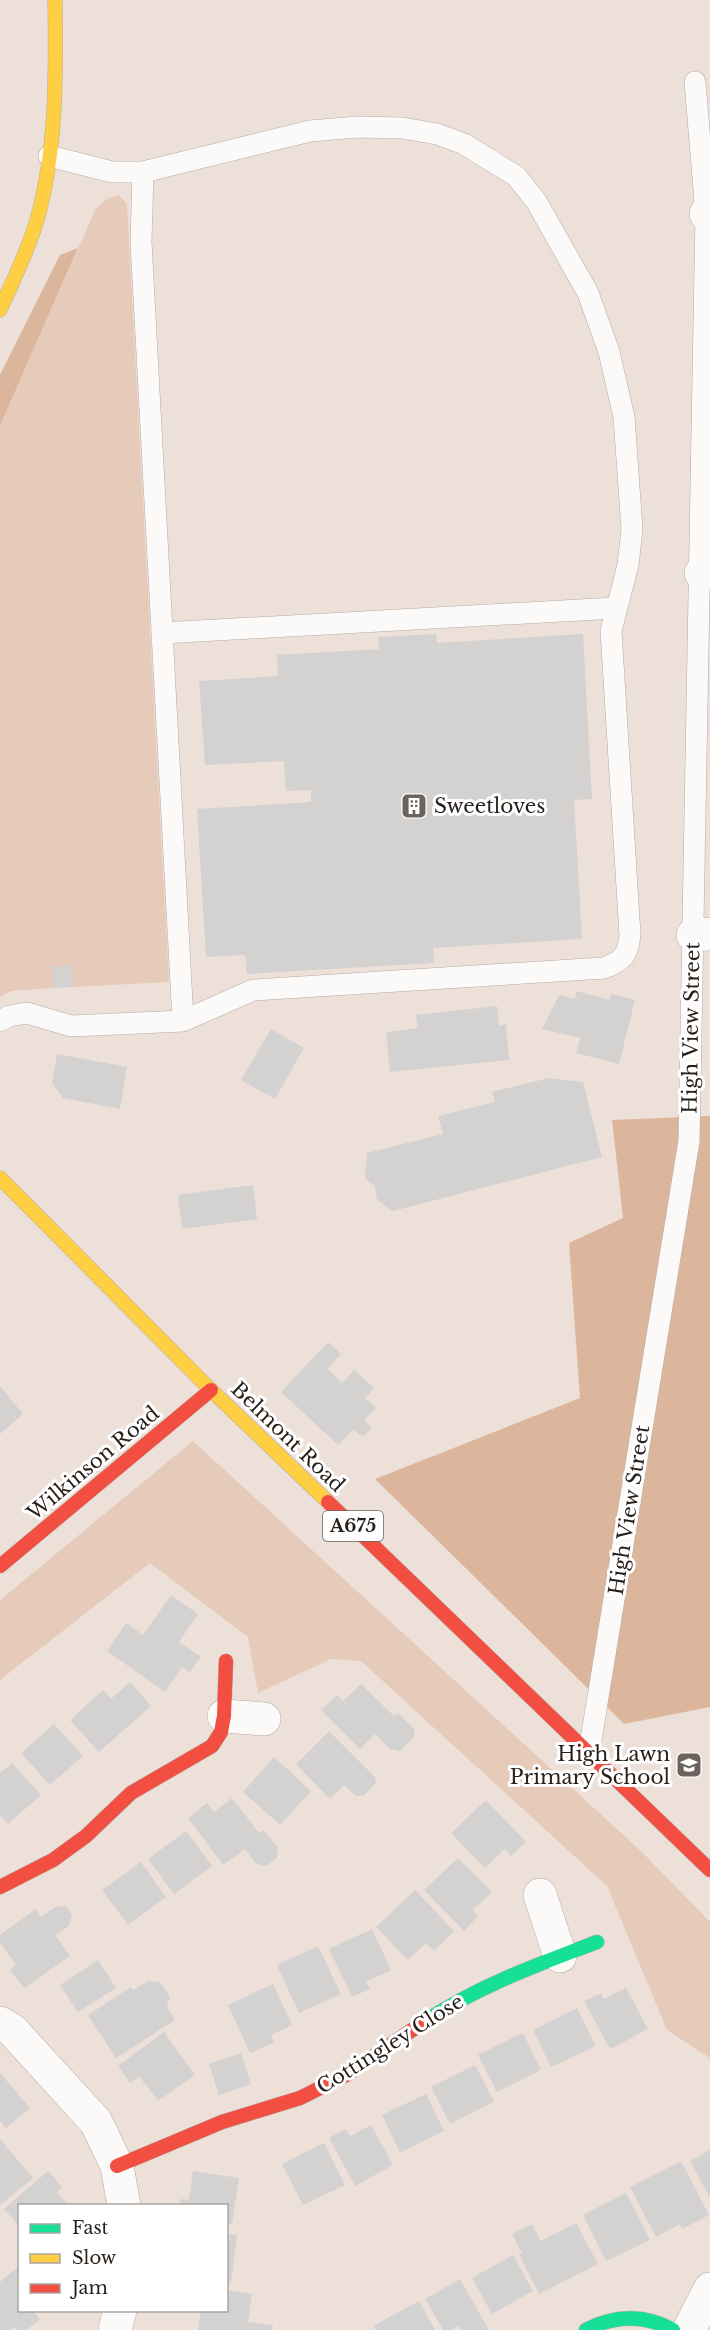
<svg xmlns="http://www.w3.org/2000/svg" width="710" height="2330" font-family="'Libre Baskerville',serif">
<style>
.green{fill:#e6cbba}
.forest{fill:#dcb69c}
.building{fill:#d4d1d1}
.lines{fill:none;stroke-linecap:round;stroke-linejoin:round}
.lane-casing{stroke:#b5aba5;stroke-width:22}
.street-casing{stroke:#b5aba5;stroke-width:34}
.fast-casing{stroke:#b5aba5;stroke-width:15}
.slow-casing{stroke:#b5aba5;stroke-width:15}
.jam-casing{stroke:#b5aba5;stroke-width:15}
.lane{stroke:#fcfaf9;stroke-width:21}
.street{stroke:#fcfaf9;stroke-width:33}
.fast{stroke:#16e098;stroke-width:14}
.slow{stroke:#ffcf43;stroke-width:14}
.jam{stroke:#f24e42;stroke-width:14}
.labels{text-anchor:middle;stroke-width:6;stroke-linejoin:round;paint-order:stroke}
.shield{fill:#fff;stroke:#68625e;stroke-width:1.5}
.shield-label{font-size:18px;font-weight:bold;fill:#271f19}
.poi-label{font-size:20px;fill:#271f19;stroke:#fff;text-anchor:start}
.street-label{font-size:20px;fill:#271f19;stroke:#fff}
</style>
<rect width="100%" height="100%" fill="#ede0d8"/>
<!-- green -->
<path class="green" d="M119 195 127 204 169 982 73 987 72 966 52 967V988L11 991 0 997V426L96 208 108 198Z
M193 1441 642 1852 710 1922V2058L667 2030 607 1886 361 1661 331 1659 258 1693 248 1637 150 1563 0 1680V1600Z"/>
<!-- forest -->
<path class="forest" d="M78 248 0 426V375L60 255Z
M710 1116V1707L624 1724 375 1479 580 1398 569 1243 623 1218 612 1120Z"/>
<!-- building -->
<path class="building" d="M436 634 437 643 583 634 592 799 574 800 582 939 433 948 434 963 247 974 245 955 206 957 197 809 311 802V790L286 791 284 761 205 765 199 681 278 676 277 655 379 649 378 637Z
M72 966 73 987 52 988V967Z
M576 991 610 1000 611 994 635 1000 619 1064 576 1053 580 1038 542 1029 559 995 575 999Z
M497 1006 499 1026 506 1024 509 1060 390 1072 386 1032 418 1028 416 1015Z
M271 1029 304 1048 275 1099 241 1080Z
M57 1054 127 1067 120 1109 63 1098 52 1083Z
M549 1078 583 1082 602 1157 393 1211 377 1200 375 1186 365 1178 367 1153 443 1134 438 1116 495 1102 492 1092Z
M253 1185 257 1219 182 1229 178 1195Z
M328 1342 341 1354 327 1369 332 1373 342 1383 354 1370 374 1388 365 1398 376 1408 364 1420 372 1428 363 1437 353 1429 338 1445 281 1392Z
M0 1386 23 1414 0 1434Z
M171 1595 198 1614 179 1642 201 1657 190 1672 182 1667 165 1692 107 1651 126 1623 143 1635Z
M130 1682 151 1706 99 1752 70 1720 103 1690 111 1699Z
M361 1684 394 1716 398 1713 414 1729V1737L400 1751 390 1749 375 1734 360 1749 321 1710 337 1695 343 1701Z
M54 1724 83 1756 50 1785 21 1753Z
M329 1731 375 1777 376 1783 363 1796H356L344 1785 330 1799 296 1764Z
M274 1757 311 1791 280 1825 243 1792Z
M12 1763 41 1795 8 1824 0 1815V1773Z
M232 1798 259 1833 264 1830 278 1848 277 1858 266 1866 256 1864 245 1849 223 1865 188 1818 207 1803 214 1812Z
M486 1800 526 1842 511 1856 505 1849 485 1868 451 1833Z
M186 1831 212 1866 174 1894 148 1859Z
M458 1858 492 1892 473 1910 478 1916 464 1931 424 1890Z
M141 1862 166 1897 128 1925 102 1890Z
M415 1890 454 1931 434 1951 426 1943 408 1960 376 1927Z
M57 1906 67 1907 72 1916 69 1926 55 1935 70 1956 24 1988 10 1970 16 1965 0 1943V1935L36 1909 41 1917Z
M372 1929 391 1970 366 1982 370 1989 352 1997 329 1949Z
M318 1946 341 1994 299 2013 277 1965Z
M98 1960 116 1988 78 2012 60 1985Z
M148 1981 160 1982 170 1997 167 2007 175 2020 116 2058 88 2015 131 1987 133 1990Z
M273 1984 292 2025 271 2035 274 2042 250 2053 228 2005Z
M626 1988 648 2029 610 2049 584 2001 601 1993 604 1999Z
M577 2008 596 2046 551 2067 533 2030Z
M164 2032 195 2075 158 2101 139 2076 130 2083 118 2066Z
M523 2033 541 2070 497 2092 478 2055Z
M241 2053 251 2084 219 2095 209 2064Z
M475 2065 494 2102 450 2124 431 2087Z
M0 2073 30 2108 6 2128 0 2121Z
M426 2094 444 2131 400 2153 382 2115Z
M371 2125 393 2165 355 2186 329 2138 346 2129 350 2136Z
M0 2139 33 2178 0 2205Z
M324 2143 345 2185 303 2205 282 2164Z
M710 2150V2198L690 2161Z
M681 2161 709 2215 682 2229 680 2224 656 2237 630 2187Z
M48 2171 62 2187 57 2192 69 2206H20V2227L4 2209Z
M193 2171 239 2178 232 2224H226V2206H180L181 2199 189 2200Z
M626 2193 650 2240 606 2261 583 2215Z
M576 2223 598 2264 539 2294 519 2254 522 2253 512 2234 532 2224 541 2241Z
M226 2234 237 2235 231 2283 226 2282Z
M513 2255 533 2291 492 2314 472 2278Z
M20 2265V2310H32L40 2319 27 2330H18L15 2327 11 2330H0V2282Z
M460 2279 489 2330H461L458 2326 452 2330H443L425 2299Z
M226 2290 252 2294 248 2322 273 2325 272 2330H198L201 2310H226Z
M419 2301 435 2330H376L373 2326Z"/>
<g class="lines">
<!-- lane casing -->
<g class="lane-casing">
<path id="lane" d="M143 172 141 242 183 1021
M162 633 616 608
M0 1021 9 1016 27 1013 71 1026 183 1021 253 990 604 968C623 961 628 955 630 935L611 631 628 565 632 529 624 417 609 352 588 293 536 201 516 176 464 144 437 134 402 128 358 127 310 131 143 172H112L49 156
M589 1752 689 1141 706 214 695 82"/>
</g>
<!-- street casing -->
<g class="street-casing">
<path id="street" d="M706 214H710
M701 573 710 572
M693 935 710 934
M224 1716 264 1719
M540 1895 560 1956
M0 2023 12 2030 96 2122 117 2166 124 2206
M115 2330 120 2310
M689 2330 710 2289"/>
</g>
<!-- fast casing -->
<g class="fast-casing">
<path id="fast" d="M421 2024C476 1987 536 1965 597 1942
M586 2330C615 2315 644 2314 673 2330"/>
</g>
<!-- slow casing -->
<g class="slow-casing">
<path id="slow" d="M0 310C13 281 28 251 37 220 57 149 56 73 55 0
M0 1178 211 1390 328 1502"/>
</g>
<!-- jam casing -->
<g class="jam-casing">
<path id="jam" d="M328 1502 710 1870
M0 1566 211 1390
M0 1887 53 1860 86 1836 131 1793 212 1746 221 1732 224 1716 226 1661
M117 2166 222 2122 300 2098 346 2075 421 2024"/>
</g>
<!-- lane -->
<use href="#lane" class="lane"/>
<!-- street -->
<use href="#street" class="street"/>
<!-- fast -->
<use href="#fast" class="fast"/>
<!-- slow -->
<use href="#slow" class="slow"/>
<!-- jam -->
<use href="#jam" class="jam"/>
</g>
<!-- icons -->
<defs>
<g id="building-square" transform="scale(1.35)"><rect x="-9" y="-9" width="18" height="18" rx="4" fill="#6c635c" stroke="#fff"/><path d="M-4-6H4V6H1V3H-1V6H-4ZM-2.5-4.3h1.7v1.8h-1.7ZM.8-4.3h1.7v1.8H.8ZM-2.5-1h1.7V.8h-1.7ZM.8-1h1.7V.8H.8Z" fill="#fff"/></g>
<g id="school-square" transform="scale(1.35)"><rect x="-9" y="-9" width="18" height="18" rx="4" fill="#6c635c" stroke="#fff"/><path d="M0-5L7-2L0 1L-7-2ZM-4 1L0 2.5L4 1V4Q0 6-4 4Z" fill="#fff"/></g>
</defs>
<g fill-rule="evenodd">
<use href="#building-square" x="414" y="806"/>
<use href="#school-square" x="689" y="1765"/>
</g>
<g class="labels">
<!-- shield labels -->
<rect class="shield" x="323" y="1511" width="60" height="30" rx="4.5"/>
<g class="shield-label">
<text x="353" y="1532">A675</text>
</g>
<!-- poi labels -->
<g class="poi-label">
<text x="434" y="813">Sweetloves</text>
<text x="670" y="1761" text-anchor="end">High Lawn<tspan x="670" dy="23">Primary School</tspan></text>
</g>
<!-- street labels -->
<g class="street-label">
<text transform="translate(691 1028) rotate(-89)" y="7">High View Street</text>
<text transform="translate(288 1437) rotate(44)" y="7">Belmont Road</text>
<text transform="translate(93 1463) rotate(-40)" y="7">Wilkinson Road</text>
<text transform="translate(629 1510) rotate(-81)" y="7">High View Street</text>
<text transform="translate(390 2044) rotate(-32)" y="7">Cottingley Close</text>
</g>
</g>
<!-- legend -->
<rect x="18" y="2204" width="210" height="108" fill="#ffffff" stroke="#a9a5a3" stroke-width="1.5"/>
<rect x="30" y="2224" width="30" height="9" fill="#16e098" stroke="#a9a5a3" stroke-width="1.5"/>
<text x="72" y="2234" font-size="18" fill="#271f19">Fast</text>
<rect x="30" y="2254" width="30" height="9" fill="#ffcf43" stroke="#a9a5a3" stroke-width="1.5"/>
<text x="72" y="2264" font-size="18" fill="#271f19">Slow</text>
<rect x="30" y="2284" width="30" height="9" fill="#f24e42" stroke="#a9a5a3" stroke-width="1.5"/>
<text x="72" y="2294" font-size="18" fill="#271f19">Jam</text>
</svg>
